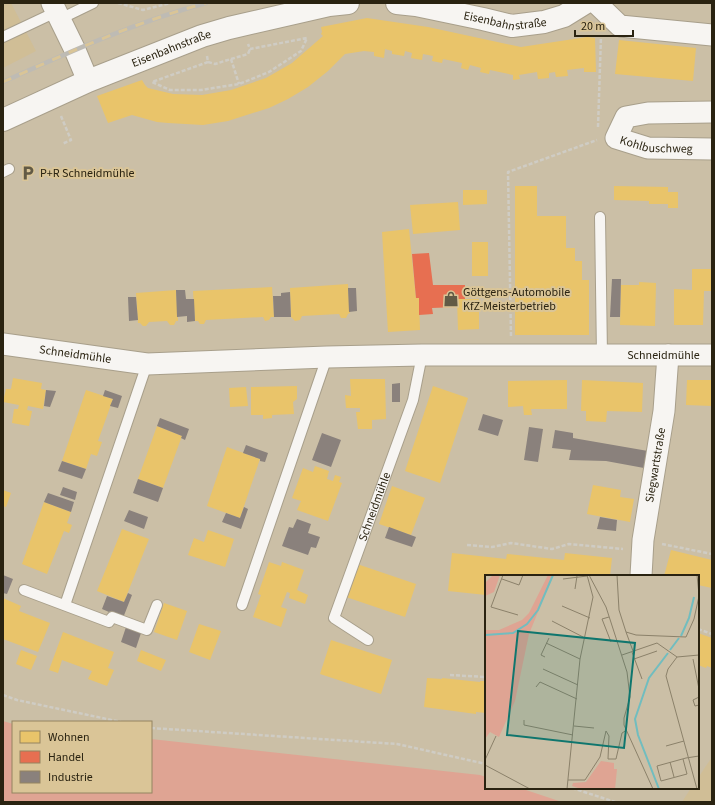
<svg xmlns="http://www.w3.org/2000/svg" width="715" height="805" font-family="'Source Sans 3',sans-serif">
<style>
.built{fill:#d0be96}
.green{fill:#dfa493}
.homes{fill:#e9c46a}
.shops{fill:#e76f51}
.industry{fill:#8a817c}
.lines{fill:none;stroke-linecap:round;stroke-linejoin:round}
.service-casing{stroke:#a89f8b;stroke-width:12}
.minor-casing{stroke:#a89f8b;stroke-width:23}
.secondary-casing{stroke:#a89f8b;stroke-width:24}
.path{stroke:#cfccc4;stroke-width:2.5;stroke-dasharray:4 2;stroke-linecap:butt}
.service{stroke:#f7f5f2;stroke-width:10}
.minor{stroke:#f7f5f2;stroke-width:21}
.secondary{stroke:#f7f5f2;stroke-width:22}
.rail-casing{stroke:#bebbb4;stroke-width:4.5}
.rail{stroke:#dac597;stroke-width:3;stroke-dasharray:9;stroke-linecap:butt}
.labels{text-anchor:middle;stroke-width:4;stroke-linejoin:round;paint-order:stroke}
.street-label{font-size:12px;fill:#2a2311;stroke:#dac597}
.poi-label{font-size:12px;fill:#2a2311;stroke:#dac597;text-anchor:start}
.inset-river{fill:none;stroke:#71bdbf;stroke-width:2}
.inset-road{fill:none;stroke:#8b816a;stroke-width:1}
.view{fill:#0f766e;fill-opacity:0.15;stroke:#0f766e;stroke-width:2}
.inset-edge{fill:none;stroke:#2a2311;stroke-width:2}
</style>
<rect width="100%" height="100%" fill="#cbbfa6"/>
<!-- built -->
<path class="built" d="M3 3H11L36 51 3 68Z
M712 757V802H682L691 788H698V778Z"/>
<!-- green -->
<path class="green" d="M3 721 13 724V792H151V739L480 775 486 777V788H520L562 802H3Z"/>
<!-- homes -->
<path class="homes" d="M367 18 428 27 521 47 587 37 595 38 596 72H584V68L567 70 568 76 556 77 555 72 549 73V78L538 79 537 72 519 75 520 79 513 80V75L490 70 489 74 480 72 481 68 470 65 468 70 461 68 462 63 443 59 442 63 432 61 433 56 423 54 422 60 411 58 412 53 405 51 404 56 392 54V51L385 49 384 58 374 56V52L364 51 345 54 328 71 308 87 288 99 269 108 228 121 203 125 168 123 157 122 132 115 108 123 97 96 142 80 145 85 148 88 173 94 202 95 231 90 266 78 292 63 323 36 321 34 322 32 321 27Z
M619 40 696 48 693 81 615 74Z
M515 186H537V216H566V248H575V261H582V280H589V335H515Z
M614 186 668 187V192H678V208H668V204H649V201L614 200Z
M463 190H487V204L463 205Z
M458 202 460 230 413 234 410 205Z
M409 229 416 298H419L420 330 388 332 382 232Z
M472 242H488V276H472Z
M692 269H712V291H704L703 325H674V289L692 290Z
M639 282 656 283 655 326 620 325 621 285H639Z
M348 284 350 313 348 314 346 318H341L339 314 302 316 300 320 295 321 291 317 290 288Z
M272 287 274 317H271L269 320 265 321 263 317 206 320 204 324H200L198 321H195L193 291Z
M176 290 178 321H176L174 325H170L167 321 149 322 146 326H143L140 323H138L136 293Z
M457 299H479V329L458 330Z
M13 378 42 383 41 389 46 390 43 409 28 406 27 410 32 411 29 426 12 423 14 409H18L19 405 3 402 6 389H11Z
M350 379H385L386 419 372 420V429H358L356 412H360V408H346L345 395 351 396Z
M567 380V409H531L532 415H524L523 406 508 407V381Z
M582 380 643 383 642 412 607 411 606 422 586 421V411H581Z
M687 380H712V406L686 405Z
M297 386V399L293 402 294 414 272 415V418L263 419V415H251V387Z
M433 386 468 398 440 483 405 471Z
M246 387 248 406 230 407 229 388Z
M86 390 113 399 98 441 102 442 97 456 91 454 86 469 62 461Z
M157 426 182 436 163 488 138 479Z
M227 447 260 459 240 518 207 506Z
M315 466 329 471 327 479 333 481 335 475 341 477 339 482 342 483 328 521 297 510 301 501 292 498 303 468 313 472Z
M593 485 621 490 620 497 634 499 630 522 587 514Z
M392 486 425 498 411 535 379 524Z
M3 490 11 493 6 507 3 506Z
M44 502 71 512 67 523 72 525 69 533 64 531 47 574 22 564Z
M122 529 149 539 124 602 97 591Z
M208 530 234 539 225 567 188 555 194 538 204 542Z
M671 550 712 560V588L698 585V576H664Z
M452 553 506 559 507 554 564 560 565 553 612 558 610 576H486V595L448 591Z
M269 562 281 566 282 562 304 570 297 590 308 595 305 604 289 598 290 593 287 592 281 607 287 609 281 627 253 617 261 595 258 594Z
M357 564 416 584 405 617 346 597Z
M3 598 21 606 19 611 50 623 38 652 3 639Z
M164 603 187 611 177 640 154 632Z
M199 624 221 631 210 660 189 652Z
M63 632 114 652 108 668 114 670 107 686 88 679 92 671 62 660 58 673 49 670Z
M698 633 712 638V668L707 666 706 668 698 665Z
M331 640 392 660 381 694 320 674Z
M21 650 37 656 31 670 16 664Z
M141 650 166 660 161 671 137 661Z
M427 678 442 679V678L480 682V681H486V713L476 712V714L424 707Z"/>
<!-- shops -->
<path class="shops" d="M429 253 433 285H465V299H457V307L432 308 433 314 419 315V298H416L412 254Z"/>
<!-- industry -->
<path class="industry" d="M612 279H621L620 317H610Z
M348 288H356L357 311 349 312Z
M176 290H185L186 299H194L195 321 187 322V316L177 317Z
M290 292 291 317H274L273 296H281V293Z
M128 297H136L138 320 129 321Z
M400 383V402H392V384Z
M46 390 56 391 50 407 44 406Z
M105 390 122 396 118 408 110 406 113 399 103 396Z
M483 414 503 420 498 436 478 430Z
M160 418 189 429 185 440 181 438 182 436 157 426Z
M529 427 543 429 538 462 524 460Z
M555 430 573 433V438L648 451 644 468 606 461 569 460 571 450 552 448Z
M322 433 341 440 331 467 312 460Z
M246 445 268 453 265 462 260 461V459L243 453Z
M62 461 86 469 82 479 58 471Z
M138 479 163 488 158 502 133 493Z
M63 487 77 492 75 500 60 495Z
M48 493 74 502 71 512 44 502Z
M244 507 248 509 241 529 222 522 226 513 240 518Z
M129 510 148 517 144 529 124 521Z
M600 517 617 520 616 531 597 529Z
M297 519 311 524 308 533 320 537 316 548 311 547 308 555 282 546 289 527 293 528Z
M389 527 416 537 412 547 385 538Z
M3 575 13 579 7 594 3 593Z
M128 593 132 595 123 618 102 609 107 596 124 602Z
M126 627 141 633 136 648 121 642Z"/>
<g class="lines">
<!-- service casing -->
<g class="service-casing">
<g id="service">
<path d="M60 19 93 3"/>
<path d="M3 37 56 12"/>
<path d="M3 172 9 169"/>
<path d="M600 217 602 355"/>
<path d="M24 590 109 622 112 617 147 630 157 605"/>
<path d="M65 605 147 364"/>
<path d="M242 605 327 357"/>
<path id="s1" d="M368 640 334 618 413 400 422 355"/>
</g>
</g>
<!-- minor casing -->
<g class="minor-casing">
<g id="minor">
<path d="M52 3 75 50 88 81"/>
<path d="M596 3 620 26 712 35"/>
<path id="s2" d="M712 112 648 113 626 117 616 138 648 148 712 149"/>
<path id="s3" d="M3 344 147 364 327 357 422 355H712"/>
<path id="s4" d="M641 576 643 540 664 411 668 355"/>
</g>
</g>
<!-- secondary casing -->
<g class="secondary-casing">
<g id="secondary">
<path id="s5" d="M397 3 416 5 483 19 512 26 544 22 564 16 585 3"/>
<path id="s6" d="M3 120 88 81 202 36 229 28 329 5 348 3"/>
</g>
</g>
<!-- path -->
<path class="path" d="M118 3 143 10 170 3
M207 56 208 62 152 82 170 90H201L239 84 269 72 301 51 307 38 250 49 248 44
M231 59 248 54 250 49
M208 62 215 64 231 59 239 84
M61 116 71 140 62 144
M598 127 601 36
M511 336 508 172 597 140
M662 544 712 554
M467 545 492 547 511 543 552 549 569 544 623 549
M698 629 712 634
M450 675 486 677
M3 695 17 700 121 722
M151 728 397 744 486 764
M572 788 615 802"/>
<!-- service -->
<use href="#service" class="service"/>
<!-- minor -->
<use href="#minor" class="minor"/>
<!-- secondary -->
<use href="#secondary" class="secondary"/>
<!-- rail casing -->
<g class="rail-casing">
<path id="rail" d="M3 82C69 52 136 22 206 3"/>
</g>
<!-- rail -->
<use href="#rail" class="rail"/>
</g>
<!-- icons -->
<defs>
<g id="parking-bare" transform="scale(1.2)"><path d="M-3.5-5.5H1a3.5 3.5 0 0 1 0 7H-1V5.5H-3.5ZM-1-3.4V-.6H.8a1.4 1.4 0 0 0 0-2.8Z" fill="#625a45" stroke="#dac597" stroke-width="2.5" paint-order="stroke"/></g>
<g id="shop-bare" transform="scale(1.2)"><path d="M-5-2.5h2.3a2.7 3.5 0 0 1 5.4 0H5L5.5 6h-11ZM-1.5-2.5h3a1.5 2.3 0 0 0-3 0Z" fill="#625a45" stroke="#dac597" stroke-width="2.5" paint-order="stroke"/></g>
</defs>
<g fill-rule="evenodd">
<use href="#parking-bare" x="28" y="173"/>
<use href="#shop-bare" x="451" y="299"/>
</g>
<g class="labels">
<!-- street labels -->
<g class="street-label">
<text dy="4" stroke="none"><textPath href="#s5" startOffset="110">Eisenbahnstraße</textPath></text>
<text dy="4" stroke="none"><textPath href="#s6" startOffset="183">Eisenbahnstraße</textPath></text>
<text dy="4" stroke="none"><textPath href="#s2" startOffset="151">Kohlbuschweg</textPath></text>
<text dy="4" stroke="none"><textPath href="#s3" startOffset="73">Schneidmühle</textPath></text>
<text dy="4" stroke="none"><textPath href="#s3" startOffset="662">Schneidmühle</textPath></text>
<text dy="4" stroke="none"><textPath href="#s4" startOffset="112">Siegwartstraße</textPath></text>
<text dy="4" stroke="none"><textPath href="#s1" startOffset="159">Schneidmühle</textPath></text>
</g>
<!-- poi labels -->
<g class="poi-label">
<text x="40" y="177">P+R Schneidmühle</text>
<text x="463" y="296">Göttgens-Automobile<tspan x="463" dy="14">KfZ-Meisterbetrieb</tspan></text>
</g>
</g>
<!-- overview -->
<g transform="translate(485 575)">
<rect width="214" height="214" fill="#cbbfa6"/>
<path d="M8 0H15L9 17 0 21V8ZM63 0H68L44 59 30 126 14 162 5 157 0 164V55H14L37 45 44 38ZM116 186 129 188V194H132L130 214H96L87 211 88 208 101 207Z" fill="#dfa493"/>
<path class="inset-river" d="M0 60 28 58 42 49 53 35 68 0M196 61 204 43 209 22M185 75 194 63M174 214 153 160 150 144 164 103 183 78"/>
<path class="inset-road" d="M18 0 6 32 33 40M104 0 121 32 142 97 145 122 139 143V150L168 214M132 0 134 35 141 57 151 60 201 62 209 44 214 21M212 0 214 20M17 4 34 10 38 0M78 4 102 1M90 14 92 1M77 31 105 43M124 42 117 44 126 67M67 46 100 63M141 57 148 76M61 68 95 84M147 77 157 104M137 80 172 68 192 82 214 80M60 82 56 80 64 63M192 82 183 94 181 101 212 214M149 84 172 76M208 84 214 114M58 94 93 110M51 112 55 107 92 124M214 122 208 125 210 131 214 130M39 145V150L88 160M89 151 109 153M181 171 199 166M198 184 202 199 176 206 172 191 201 183 214 181M0 185 11 161M185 187 189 202M0 190 45 214M83 205H100L115 182 121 156 124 161 123 184H131L137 158 142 155M82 214 95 84 108 22 102 0"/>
<path class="view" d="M33 56 150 68 139 173 22 160Z"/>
<rect width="214" height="214" class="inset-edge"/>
</g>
<!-- border -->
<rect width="715" height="805" fill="none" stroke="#2a2311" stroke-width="8"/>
<!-- legend -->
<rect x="12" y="721" width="140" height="72" fill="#dac597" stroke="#948461"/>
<rect x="20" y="731" width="20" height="12" fill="#e9c46a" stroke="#948461"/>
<text x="48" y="741" font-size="12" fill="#2a2311">Wohnen</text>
<rect x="20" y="751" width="20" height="12" fill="#e76f51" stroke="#948461"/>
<text x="48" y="761" font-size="12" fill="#2a2311">Handel</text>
<rect x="20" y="771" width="20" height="12" fill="#8a817c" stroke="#948461"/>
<text x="48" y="781" font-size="12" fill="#2a2311">Industrie</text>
<!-- scale -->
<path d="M575 30v6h58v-6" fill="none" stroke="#2a2311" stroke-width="2"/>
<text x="581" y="30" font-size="12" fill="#2a2311" stroke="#dac597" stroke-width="3" paint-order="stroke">20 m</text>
</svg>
